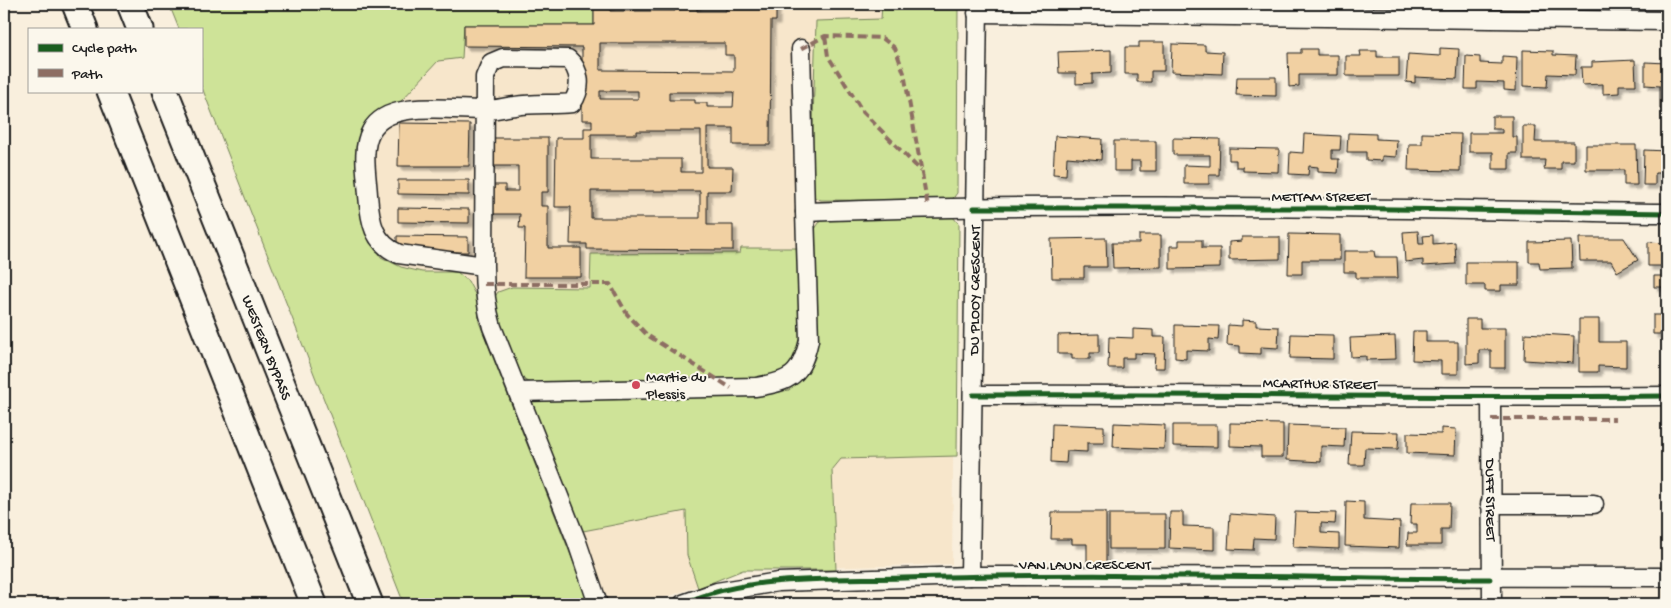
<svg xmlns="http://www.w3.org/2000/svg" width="1671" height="608" font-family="'Gochi Hand',sans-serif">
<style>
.built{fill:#f7e6cb}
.green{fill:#cee398;stroke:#75805a}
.building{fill:#f1d0a2;stroke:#1c1c1c;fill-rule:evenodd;filter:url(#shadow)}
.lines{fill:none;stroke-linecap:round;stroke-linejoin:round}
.minor-casing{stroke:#1c1c1c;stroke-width:21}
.highway-casing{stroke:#1c1c1c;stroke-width:29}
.minor{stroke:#fbf7ec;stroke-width:18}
.highway{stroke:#fbf7ec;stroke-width:25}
.quiet{stroke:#8d6e63;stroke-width:4;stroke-dasharray:8 4;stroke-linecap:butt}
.cycleway-casing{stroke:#fbf7ec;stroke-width:8}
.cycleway{stroke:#1b5e20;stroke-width:5}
.poi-dot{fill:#d1495b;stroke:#fbf7ec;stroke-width:2}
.labels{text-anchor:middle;stroke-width:4;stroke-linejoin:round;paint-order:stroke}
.street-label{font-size:15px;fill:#1c1c1c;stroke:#fbf7ec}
.poi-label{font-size:15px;fill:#1c1c1c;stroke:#fbf7ec;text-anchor:start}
</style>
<defs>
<filter id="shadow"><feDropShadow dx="4" dy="4" stdDeviation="1" flood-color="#0004"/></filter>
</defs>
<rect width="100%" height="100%" fill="#f9efdd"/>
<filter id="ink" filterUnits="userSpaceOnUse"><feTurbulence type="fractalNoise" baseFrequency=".02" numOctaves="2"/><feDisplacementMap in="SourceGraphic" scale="10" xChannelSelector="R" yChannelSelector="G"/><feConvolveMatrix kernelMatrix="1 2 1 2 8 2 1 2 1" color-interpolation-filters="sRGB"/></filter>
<g filter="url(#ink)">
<!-- built -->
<path class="built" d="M169 4H958L952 564 743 570 647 604H404L201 85V29H179Z"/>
<!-- green -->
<path class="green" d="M169 4H594V25H464L462 58 438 61 390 113 374 120 369 235 381 257 401 267 422 272H457L468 281 478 300 479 322 590 604H404L201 85V29H179Z
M882 4H958L957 193 951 201 821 200 813 197 811 188 816 21 881 19Z
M952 216 959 224 957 456 841 459 832 470 836 570H743L698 588 687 555 686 511 578 532 524 399 685 397 767 394 789 390 808 373 815 358 816 340 813 232 819 223 827 218Z
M741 248H801L803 341 790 370 753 380 546 387 526 381 514 370 492 301 498 292 512 287 590 288 591 254 740 253Z"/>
<!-- building -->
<path class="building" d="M594 4H610V11H675V5L661 4H697V11H726V4H776V21H771L770 145H733V128H707V167H733L732 191H707V225H733V250L587 249V244H570L571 207H555L556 138H584V128H592V120H582V47L464 46V25H594ZM600 43H725V55H734V71L600 70ZM600 91H638V99H600ZM669 92H734L733 107H707V103H695V100H669ZM637 131H701V172H681V159H591V134H637ZM591 191H700V218H591Z
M1139 42H1164V71H1151V82H1137V74H1125V47H1139Z
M1172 44 1205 45V51L1223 52 1222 74 1171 72Z
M1440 48 1459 49 1457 79 1415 77V83L1406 82 1408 54 1440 56Z
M1301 49H1317V55H1338V75H1299V86L1289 87 1288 53H1301Z
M1111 50V73L1092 74V83L1076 84V73H1059L1058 52Z
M1523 50 1553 51V55L1576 56 1575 75 1548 74 1547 87 1523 86Z
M1360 51H1377V57H1399V76H1346V56H1361Z
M1466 56 1480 57V63L1502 64V56L1517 57 1516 91 1504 90V83L1477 82V89H1465Z
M1635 60 1636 85H1619V93L1603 94V84L1582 85 1581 67H1592V62Z
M1645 62 1667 63V109H1660V86L1645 85Z
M1237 77H1276V96L1236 95Z
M1492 116H1512V137H1517V153H1509V169H1493V152H1469V133H1502V129H1492Z
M399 123 470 124 469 166H398Z
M1523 126H1536L1535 142H1574V161H1561V169H1544L1545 160H1523Z
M1348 133 1376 134V139L1397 140 1396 157 1382 156V161L1366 160V152H1347Z
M1422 133 1461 134 1460 171 1408 170 1409 144H1422Z
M1304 134 1341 136 1340 150H1332V159H1339L1338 173 1318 172V167L1309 166 1308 175 1289 174 1290 152 1303 153Z
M1055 136 1102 139 1101 160 1067 157 1066 175 1053 174Z
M489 138H548V192H541V206H548V248H581V277H524L525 228H519L520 214H488V185H505V191H518V166H488Z
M1173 138 1220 139 1219 175H1209V184H1184V165L1210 166V155H1173Z
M1114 141H1156V171H1140V161H1131V171H1114Z
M1586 145H1636L1637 185H1624V170H1586Z
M1229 148 1279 149 1278 172 1243 171V167H1236V160H1229Z
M1644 150 1667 151V173H1655V185H1643Z
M398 180H469V195L398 194Z
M398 208 469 209V223L398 222Z
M1418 231 1419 244H1424L1423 236 1433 235V244L1455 242 1456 264 1423 266V260L1405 262 1403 232Z
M1289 234 1340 235V260H1302V274H1288Z
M1139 235H1161V267L1113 268 1112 243H1139Z
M397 236 468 237V252H397Z
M1242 237H1280V259L1229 260V242L1242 241Z
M1106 238 1107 267H1084V278H1052L1051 239Z
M1579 238H1624L1638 260 1617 272 1611 261H1580Z
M1179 240H1202V248H1220V268L1170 269V246H1179Z
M1571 241 1572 268 1540 269 1539 262H1529V242Z
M1648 242 1667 243V287H1654V276H1663V266H1648Z
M1344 251H1374L1375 257H1397L1398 278H1356V272H1344Z
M1466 262H1519V285H1501V291H1485V285H1466Z
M1653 315H1667V355L1666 334H1653Z
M1466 319H1480V328H1505V368H1491V350H1479V363L1466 364Z
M1579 319H1599V342H1626V367L1598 366V372H1579Z
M1242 320 1256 321V326L1279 327 1278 348 1261 347V354L1240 353V346L1227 345 1228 325 1242 326Z
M1175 325 1219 326 1218 340 1209 339V351L1186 350V359L1175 358Z
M1133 329 1153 330V337H1165L1164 368H1154L1155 354 1134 353V358H1122V368H1108L1109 337 1133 338Z
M1413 331H1426V342H1458V374H1441V361L1412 360Z
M1525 333 1574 336 1573 363 1524 360Z
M1099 334V353H1090V359H1072V354H1058V335Z
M1291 334 1333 335V359L1290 358Z
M1395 336 1396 359 1366 360V356L1351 357 1350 338Z
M1114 423 1165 425 1164 449 1113 447Z
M1230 423 1283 424V457H1261V447L1230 446Z
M1052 424 1104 426V443H1087V452L1067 451 1066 463 1051 462Z
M1173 425H1217V447L1173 446Z
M1288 425 1345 427 1344 447 1321 446V462L1287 460Z
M1441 428 1456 429 1455 455 1407 453V433L1441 434Z
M1351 431 1399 432 1398 449 1365 448 1364 465H1349Z
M1346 501 1364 502V520L1400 522 1399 548 1345 546Z
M1411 503H1450L1449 529H1441V545H1407L1408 533H1417V524H1410Z
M1052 512H1106V563H1087V544H1072V539H1051Z
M1170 512H1183V526L1214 527V550L1169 548Z
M1295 512 1336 513 1335 524 1321 523V533L1339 534V549L1293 547Z
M1109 514H1165V549H1109Z
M1230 514 1275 517 1274 539 1254 538 1253 550 1228 549Z"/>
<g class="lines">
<!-- minor casing -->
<g class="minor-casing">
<g id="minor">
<path d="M977 13 1667 21"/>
<path d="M801 49 805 212C1092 201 1380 209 1667 213"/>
<path d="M484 266 399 254C373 243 370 221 368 195 367 176 361 149 371 131 388 98 456 111 485 110 495 110 505 107 515 106 534 103 553 105 572 103 582 89 581 70 568 59L503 58 491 63 485 77 484 266C484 287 486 307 492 327L577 542 598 604"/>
<path d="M519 392 756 387C791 381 801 376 809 340L805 212"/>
<path d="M973 395C1204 394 1436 398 1667 396"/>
<path id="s1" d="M1491 398 1492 604"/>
<path d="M1490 504H1594"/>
<path id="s2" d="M970 576 978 4"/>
<path d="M683 604 717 592 778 582 970 576 1667 577"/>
</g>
</g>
<!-- highway casing -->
<g class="highway-casing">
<g id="highway">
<path d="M75 4 85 29"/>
<path d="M130 4 140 29"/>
<path d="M110 91 314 604"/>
<path id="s3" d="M165 91 370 604"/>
</g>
</g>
<!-- minor -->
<use href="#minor" class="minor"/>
<!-- highway -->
<use href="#highway" class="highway"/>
<!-- quiet -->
<path class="quiet" d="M825 36 828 56 863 112 921 171
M801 49 825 36 882 38 895 48 904 73 928 207
M484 284H610L627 314 647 335 731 388
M1491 419H1615"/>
<!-- cycleway casing -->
<g class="cycleway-casing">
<path id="cycleway" d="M974 208H1324L1667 213
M973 395C1204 394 1436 398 1667 396
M683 604C747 574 834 580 904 578 1099 572 1295 578 1490 579"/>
</g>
<!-- cycleway -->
<use href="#cycleway" class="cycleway"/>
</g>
</g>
<!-- markers -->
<circle class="poi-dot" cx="636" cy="385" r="5"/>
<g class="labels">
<!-- street labels -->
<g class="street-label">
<text x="1321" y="201">METTAM STREET</text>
<text dy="5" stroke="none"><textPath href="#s2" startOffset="286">DU PLOOY CRESCENT</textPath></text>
<text dy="5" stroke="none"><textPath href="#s3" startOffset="276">WESTERN BYPASS</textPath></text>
<text transform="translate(1320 383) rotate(1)" y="5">MCARTHUR STREET</text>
<text dy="5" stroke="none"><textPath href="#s1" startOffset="102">DUFF STREET</textPath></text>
<text x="1085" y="569">VAN LAUN CRESCENT</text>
</g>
<!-- poi labels -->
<g class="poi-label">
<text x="646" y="381">Martie du<tspan x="646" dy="17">Plessis</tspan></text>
</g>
</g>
<!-- margin -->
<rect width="1671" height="608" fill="none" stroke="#fbf7ec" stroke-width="20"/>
<rect x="10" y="10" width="1651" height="588" fill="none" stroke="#1c1c1c" stroke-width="2" filter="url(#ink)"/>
<!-- legend -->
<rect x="28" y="28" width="175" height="65" fill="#fbf7ec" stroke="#a29f99"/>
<rect x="38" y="44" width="25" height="8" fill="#1b5e20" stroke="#a29f99"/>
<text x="72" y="52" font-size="15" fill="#1c1c1c">Cycle path</text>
<rect x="38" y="69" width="25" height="8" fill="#8d6e63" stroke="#a29f99"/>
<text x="72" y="78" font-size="15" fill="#1c1c1c">Path</text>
</svg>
